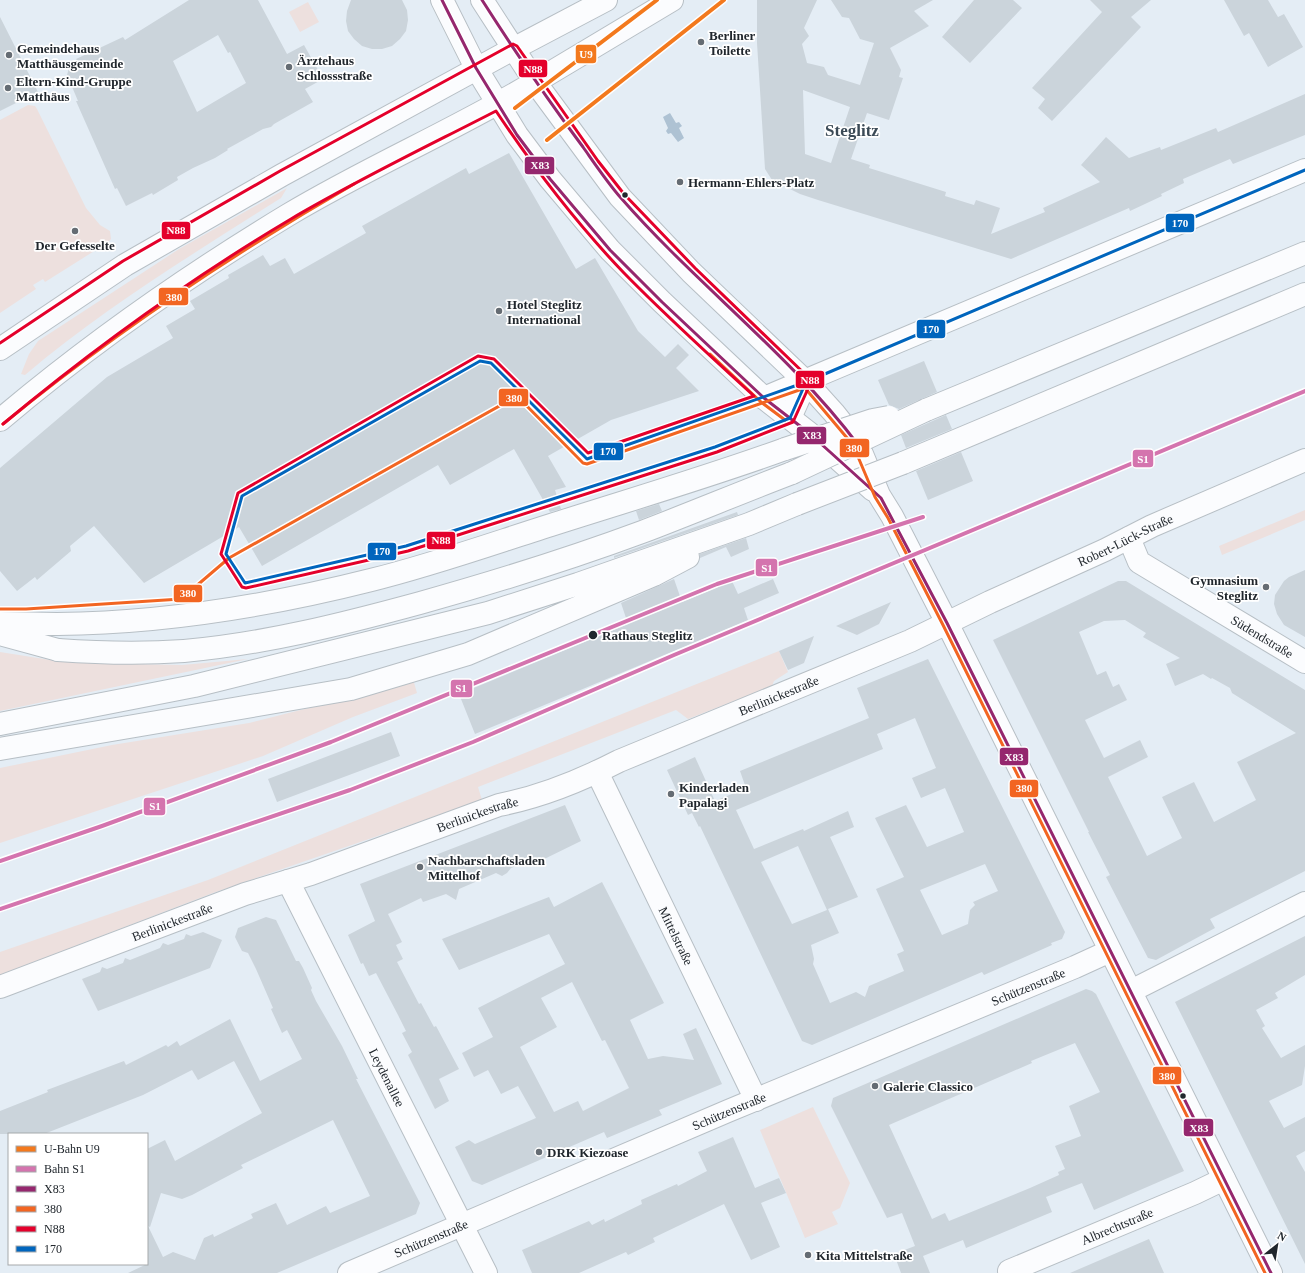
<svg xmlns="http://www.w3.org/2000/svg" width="1305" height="1273" font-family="'Times New Roman',serif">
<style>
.green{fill:#ede0de}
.water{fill:#aec2d3}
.building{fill:#cbd4db;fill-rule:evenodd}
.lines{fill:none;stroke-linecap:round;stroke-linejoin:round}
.minor-casing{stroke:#b7bfc5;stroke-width:24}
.major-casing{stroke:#b7bfc5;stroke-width:24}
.highway-casing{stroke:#b7bfc5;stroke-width:24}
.minor{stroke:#fbfcfe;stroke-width:22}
.major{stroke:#fbfcfe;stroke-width:22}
.highway{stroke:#fbfcfe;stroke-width:22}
.highway-bridge-casing{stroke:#b7bfc5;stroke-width:24;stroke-linecap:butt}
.highway-bridge{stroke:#fbfcfe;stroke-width:22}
.bus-1-casing{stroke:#fff;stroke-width:6}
.bus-2-casing{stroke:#fff;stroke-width:6}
.bus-3-casing{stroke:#fff;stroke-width:6}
.bus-4-casing{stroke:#fff;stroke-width:6}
.bus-1{stroke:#95276e;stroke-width:3}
.bus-2{stroke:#f26522;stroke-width:3}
.bus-3{stroke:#e4002b;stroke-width:3}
.bus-4{stroke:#0065bd;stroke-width:3}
.rail-1-casing{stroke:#fff;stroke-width:7}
.rail-1{stroke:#d474ae;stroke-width:4}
.metro-1-casing{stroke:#fff;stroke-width:7}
.metro-1{stroke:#f3791d;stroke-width:4}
.poi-dot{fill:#656c73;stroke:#fff;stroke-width:1.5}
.bus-dot{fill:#21272d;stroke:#fff;stroke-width:1.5}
.labels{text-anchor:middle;stroke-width:3.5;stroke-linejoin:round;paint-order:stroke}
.poi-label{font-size:13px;font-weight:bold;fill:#21272d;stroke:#fff;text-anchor:start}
.street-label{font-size:13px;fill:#21272d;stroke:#fff}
.stop-label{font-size:13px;font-weight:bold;fill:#21272d;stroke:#fff;text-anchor:start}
.district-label{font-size:17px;font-weight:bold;fill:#3b4a56;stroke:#fff}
.line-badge{stroke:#fff;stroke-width:1.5}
.badge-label{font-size:11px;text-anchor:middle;font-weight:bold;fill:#fff}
</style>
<rect width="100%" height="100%" fill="#e4edf5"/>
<!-- green -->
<path class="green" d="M308 2 319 22 300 32 289 12Z
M28 105 35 106 37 109 86 208 100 225 110 231 111 239 107 243 45 282 43 279 33 285 36 289 0 313V120Z
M287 188 281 198C193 254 105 307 25 375L21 374 29 354 38 341 179 249Z
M1305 510V520L1222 555 1219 546Z
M779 651 788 672 774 681 772 686 688 719 676 710 478 787 482 800 213 893 0 975V952L208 880Z
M0 652 57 661 88 663 182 665 248 659 0 711Z
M413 679 417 693 353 717 263 756 0 843V768L112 745 249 723 352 697Z
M813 1107 850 1183 840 1208 832 1212 838 1224 805 1238 760 1130Z"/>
<!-- water -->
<path class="water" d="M670 113 676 123 679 122 682 126 679 128 684 138 678 142 671 133 668 134 666 131 668 128 663 117Z"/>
<!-- building -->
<path class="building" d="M189 0H258L287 54 304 45 323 79 305 89 313 102 274 124 271 127 263 129 227 149 228 150 215 158 193 168 177 177 178 180 153 195 152 193 126 206 117 188 115 189 76 101H78L67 75 69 68 77 64 76 59 123 37 125 40ZM218 35 228 53 230 52 246 83 197 112 173 61Z
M351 0H402L407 10 408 20 406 31 400 39 392 46 382 49H372L362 46 354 39 348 31 346 21 347 11Z
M757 0H817L804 28 809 36 802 44 807 63 824 67 828 75 860 85 874 43 860 39 849 18 842 17 831 0H933L914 11 929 26 890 48 901 70 899 77 903 78 889 120 867 113 851 159 870 165 869 168 946 192 945 196 974 205 976 200 1000 208 991 234 1045 212 1043 208 1100 182 1081 165 1106 137 1129 158 1160 147 1161 150 1216 128 1218 132 1305 94V135L1233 164 1230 159 1183 179 1184 183 1161 194 1162 196 1130 211 1129 208 1011 259 818 200 800 194 772 180 765 169 757 43ZM803 90 850 107 831 163 805 154Z
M974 0H1013L1022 8 970 63 942 37Z
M1090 0H1151L1131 17 1141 27 1052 121 1038 108 1045 99 1032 88 1102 12Z
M1224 0H1268L1278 17 1284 14 1303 47 1268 67 1249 33 1244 36Z
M0 17 38 92 0 111Z
M509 153 576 269 595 258 638 331 665 357 678 344 689 355 676 368 699 391 611 420 548 456 566 487 555 490 561 509 550 512 514 449 450 485 438 465 262 566 239 527 144 583 94 526 70 546 71 551 37 580 35 577 17 591 0 571V468L107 377 173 338 166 326 195 309 190 301 229 278 228 275 263 255 270 266 285 258 294 274 366 233 362 226 466 168 469 174Z
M924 361 937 392 899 409 889 405 878 380Z
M946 415 952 429 906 448 901 435Z
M961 452 973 481 928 500 916 471Z
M659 504 662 511 639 520 636 511Z
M737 512 738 515 614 558V556Z
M746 538 749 549 731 557 726 547 700 558V554Z
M1305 570V637L1284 625 1277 614 1274 604 1275 595 1284 581 1289 577Z
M674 579 682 602 732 581 738 594 773 579 779 593 744 608 748 620 475 734 459 694 628 624 621 603Z
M1118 581H1126L1305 690V871L1210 919 1215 928 1156 960 1148 958 1106 877 1110 875 1088 832H1089L993 640ZM1125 620 1146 633 1143 637 1180 658 1166 664 1175 686 1203 674 1211 679 1212 678 1230 688 1232 693 1296 733 1237 762 1256 800 1214 822 1194 782 1162 797 1182 838 1147 856 1108 777 1148 757 1140 740 1104 758 1085 720 1127 700 1119 684 1113 687 1106 671 1097 675 1079 632 1104 621Z
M891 602 879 624 857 635 836 626Z
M814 636 804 663 788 670 779 651Z
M928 659 1065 932 1062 939 1051 943 1052 945 984 975 982 972 812 1045 802 1041 700 826 699 827 692 813 688 815 667 770 695 757 715 801 746 788 740 771 869 718 857 688ZM915 718 936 768 912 778 921 798 945 788 964 832 927 847 906 805 875 818 904 877 876 889 904 951 897 954 904 971 869 986 865 997 856 992 830 1003 813 964 814 959 811 945 839 933 828 909 858 897 830 837 854 827 848 811 804 831 803 829 754 849 736 810 883 749 877 734ZM798 846 827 910 792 924 761 862ZM985 864 998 891 973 902 975 905 970 910 968 924 942 935 920 890Z
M391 732 400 756 277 802 268 779Z
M565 805 581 841 532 865 529 861 511 868 507 873 502 876 496 873 459 889 456 900 446 894 423 902 421 898 388 914 402 942 396 945 403 959 397 962 419 1004 421 1003 434 1027 436 1026 459 1069 439 1079 449 1101 435 1109 408 1055 412 1052 402 1033 406 1031 398 1015 376 973 369 976 363 963 361 964 348 935 375 921 360 884Z
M602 882 664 1003 630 1020 648 1059 663 1056 694 1060 683 1034 696 1028 722 1084 659 1110 662 1115 607 1138 604 1132 482 1185 472 1181 455 1147 469 1140 475 1144 536 1118 518 1086 501 1094 488 1070 474 1077 462 1053 493 1037 478 1008 565 964 549 934 459 970 442 939 549 897 554 907ZM572 982 602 1041 605 1040 629 1088 583 1111 578 1101 554 1112 520 1047 557 1027 541 998Z
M266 917 276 920 296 961H299L303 968 312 988 311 990 316 1001 342 1046 358 1079H356L420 1203 416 1214 277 1273H128L147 1264V1149L165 1140 175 1161 262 1113 234 1061 198 1080 192 1070 143 1095 44 1134H0V1111L48 1092 47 1090 124 1061 126 1065 166 1045 168 1047 177 1041 180 1046 230 1019 260 1081 302 1059 287 1030 282 1033 271 1009 273 1008 256 969 248 953 242 951 235 937 238 928ZM333 1120 370 1196 330 1213 326 1206 287 1225 276 1203 251 1214 253 1218 214 1237 213 1234 204 1238 195 1260 173 1252 163 1257 148 1226 150 1227 161 1193 182 1199 192 1195 243 1168 241 1165Z
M203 932 222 940 210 968 98 1011 82 979 100 972 102 967 107 969 123 963 125 958 130 960 160 948 163 943 168 945 184 939 186 934 191 936Z
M1305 936V975L1275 993 1278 998 1256 1010 1265 1026 1262 1028 1281 1058 1305 1045V1066L1302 1085 1269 1101 1284 1128 1305 1117V1151L1296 1156 1305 1172V1264L1175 1002Z
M1086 989 1092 991 1096 994 1184 1171 1094 1210 1082 1183 1046 1197 1052 1212 966 1248 963 1240 923 1256 930 1273H901L894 1254 915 1246 902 1213 887 1218 831 1106 833 1098ZM1075 1043 1100 1092 1069 1106 1081 1136 1055 1146 1065 1169 1058 1172 1059 1175 1030 1188 949 1221 945 1213 932 1219 889 1125 1032 1063 1031 1061Z
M733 1137 755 1188 779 1178 786 1193 761 1203 780 1247 751 1260 724 1204 653 1238 655 1242 628 1255 626 1252 579 1273H532L522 1250 589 1221 592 1225 604 1219 605 1222 642 1204 641 1200 677 1184 678 1186 707 1171 698 1152Z
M1149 1239 1164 1273H1070Z"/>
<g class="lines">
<!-- minor casing -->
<g class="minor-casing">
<g id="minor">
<path d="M513 49 606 0"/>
<path d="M535 82 672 0"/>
<path d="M764 398 1305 170"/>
<path d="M790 418 806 382"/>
<path id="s1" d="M1129 538 1139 562 1305 662"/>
<path id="s2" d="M597 772 756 1100"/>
<path id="s3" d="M288 881 486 1273"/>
<path id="s4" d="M0 987 245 894 311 874 499 805C540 797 582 780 619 761L910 641 990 602 1105 550 1152 526 1305 460"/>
<path d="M1131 991 1305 903"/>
<path id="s5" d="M1009 1271 1195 1193 1224 1179"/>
<path id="s6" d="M349 1273 728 1111 1075 967 1110 951"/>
</g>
</g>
<!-- major casing -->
<g class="major-casing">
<path id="major" d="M442 0 476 68 517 135 550 179 610 250 662 302 764 398 809 433 873 490
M482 0 535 82 620 197 691 272 806 382 834 413 857 442 879 495 892 516 947 623 1271 1273
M0 349 125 265 282 175 513 49
M0 420C90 344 187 276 288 215 368 167 455 130 535 82
M0 623 57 624
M0 634 58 650"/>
</g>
<!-- highway casing -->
<g class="highway-casing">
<path id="highway" d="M926 410 1305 253
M903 463 1305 294
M57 624C163 623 268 606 371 580 432 565 491 544 551 525 629 500 708 477 785 449
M58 650C100 653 142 654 184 651 264 644 343 624 420 603 495 582 569 559 642 532 692 513 742 492 792 473
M0 724 194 686 488 613 578 584 749 524 797 504
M0 749 351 689 468 654 654 575 688 557"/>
</g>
<!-- minor -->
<use href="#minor" class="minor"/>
<!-- major -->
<use href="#major" class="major"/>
<!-- highway -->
<use href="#highway" class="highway"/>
<!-- highway-bridge casing -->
<g class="highway-bridge-casing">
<path id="highway-bridge" d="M785 449 873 420 889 417
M792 473 926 410
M797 504 903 463"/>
</g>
<!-- highway-bridge -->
<use href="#highway-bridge" class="highway-bridge"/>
<!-- bus-1 casing -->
<g class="bus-1-casing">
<path id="bus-1" d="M442 0 476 68 517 135 550 179 610 250 662 302 764 398 809 433 881 498 947 623 1271 1273
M482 0C514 50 547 99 583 147 595 164 607 182 621 198 696 284 790 354 859 446"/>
</g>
<!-- bus-2 casing -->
<g class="bus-2-casing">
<path id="bus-2" d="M710 354 761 402 785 420
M3 424C114 333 231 255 354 184
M0 609H26L181 599 229 558 517 396 583 463 587 464 805 388 853 445 875 497 888 518 943 625 1265 1273"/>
</g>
<!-- bus-3 casing -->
<g class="bus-3-casing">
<path id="bus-3" d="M0 343 123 261 280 171 513 44 517 46 598 161 624 194 695 268 809 378 811 382 793 422 717 452 408 551 246 588 242 587 221 554 238 493 478 356 494 359 588 453 754 396C710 356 666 316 624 273 576 223 534 168 496 111 428 146 357 180 291 219 190 279 93 349 3 424"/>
</g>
<!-- bus-4 casing -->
<g class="bus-4-casing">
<path id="bus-4" d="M480 361 491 363 587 459 806 382 790 418 715 447 406 546 245 583 226 554 242 496Z
M806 382 1305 170"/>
</g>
<!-- bus-1 -->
<use href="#bus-1" class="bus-1"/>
<!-- bus-2 -->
<use href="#bus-2" class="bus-2"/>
<!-- bus-3 -->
<use href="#bus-3" class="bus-3"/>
<!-- bus-4 -->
<use href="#bus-4" class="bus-4"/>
<!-- rail-1 casing -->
<g class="rail-1-casing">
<path id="rail-1" d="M0 861 102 826 331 742 717 584 923 517
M0 909 350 790 473 742 674 655 1305 391"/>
</g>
<!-- rail-1 -->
<use href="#rail-1" class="rail-1"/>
<!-- metro-1 casing -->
<g class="metro-1-casing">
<path id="metro-1" d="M515 108 657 0
M547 140 724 0"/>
</g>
<!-- metro-1 -->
<use href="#metro-1" class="metro-1"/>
</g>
<!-- markers -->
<g class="poi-dot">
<circle cx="701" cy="42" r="4"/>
<circle cx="9" cy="55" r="4"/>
<circle cx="289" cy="67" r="4"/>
<circle cx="8" cy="88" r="4"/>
<circle cx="680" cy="182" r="4"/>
<circle cx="75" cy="231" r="4"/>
<circle cx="499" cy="311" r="4"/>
<circle cx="1266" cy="587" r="4"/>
<circle cx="671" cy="794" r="4"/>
<circle cx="420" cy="867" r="4"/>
<circle cx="875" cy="1086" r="4"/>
<circle cx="539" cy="1152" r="4"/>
<circle cx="808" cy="1255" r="4"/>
</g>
<g class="bus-dot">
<circle cx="625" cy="195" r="3.5"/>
<circle cx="593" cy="635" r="5"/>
<circle cx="1183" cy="1096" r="3.5"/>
</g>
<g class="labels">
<!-- poi labels -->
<g class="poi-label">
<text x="709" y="40">Berliner<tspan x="709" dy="15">Toilette</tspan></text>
<text x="17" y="53">Gemeindehaus<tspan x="17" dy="15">Matthäusgemeinde</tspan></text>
<text x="297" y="65">Ärztehaus<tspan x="297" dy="15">Schlossstraße</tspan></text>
<text x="16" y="86">Eltern-Kind-Gruppe<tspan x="16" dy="15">Matthäus</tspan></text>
<text x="688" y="187">Hermann-Ehlers-Platz</text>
<text x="75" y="250" text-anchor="middle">Der Gefesselte</text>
<text x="507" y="309">Hotel Steglitz<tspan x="507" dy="15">International</tspan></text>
<text x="1258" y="585" text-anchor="end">Gymnasium<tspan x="1258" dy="15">Steglitz</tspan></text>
<text x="679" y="792">Kinderladen<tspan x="679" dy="15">Papalagi</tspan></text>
<text x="428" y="865">Nachbarschaftsladen<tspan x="428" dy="15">Mittelhof</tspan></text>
<text x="883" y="1091">Galerie Classico</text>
<text x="547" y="1157">DRK Kiezoase</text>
<text x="816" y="1260">Kita Mittelstraße</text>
</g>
<!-- street labels -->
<g class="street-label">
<text dy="5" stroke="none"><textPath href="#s4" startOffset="1212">Robert-Lück-Straße</textPath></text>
<text dy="5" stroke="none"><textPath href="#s1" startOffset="170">Südendstraße</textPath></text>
<text dy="5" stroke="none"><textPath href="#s4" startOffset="832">Berlinickestraße</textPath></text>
<text dy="5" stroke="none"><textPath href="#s4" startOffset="508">Berlinickestraße</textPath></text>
<text dy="5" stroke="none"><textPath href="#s4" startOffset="184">Berlinickestraße</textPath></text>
<text dy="5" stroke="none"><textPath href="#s2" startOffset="182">Mittelstraße</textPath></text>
<text dy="5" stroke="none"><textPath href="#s6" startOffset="737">Schützenstraße</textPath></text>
<text dy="5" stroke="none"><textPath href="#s3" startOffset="220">Leydenallee</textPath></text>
<text dy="5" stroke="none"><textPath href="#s6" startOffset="413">Schützenstraße</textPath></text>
<text dy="5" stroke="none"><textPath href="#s5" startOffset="117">Albrechtstraße</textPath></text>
<text dy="5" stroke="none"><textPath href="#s6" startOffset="89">Schützenstraße</textPath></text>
</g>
<!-- stop labels -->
<g class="stop-label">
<text x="602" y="640">Rathaus Steglitz</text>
</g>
<!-- district labels -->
<g class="district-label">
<text x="852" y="136">Steglitz</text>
</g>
</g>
<g class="line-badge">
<rect x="575" y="44" width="22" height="20" rx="4" fill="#f3791d"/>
<rect x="518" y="59" width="30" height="19" rx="4" fill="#e4002b"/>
<rect x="524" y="156" width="31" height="19" rx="4" fill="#95276e"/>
<rect x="1165" y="213" width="30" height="20" rx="4" fill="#0065bd"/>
<rect x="161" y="221" width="30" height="19" rx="4" fill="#e4002b"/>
<rect x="158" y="287" width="31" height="19" rx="4" fill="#f26522"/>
<rect x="916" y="319" width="30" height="20" rx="4" fill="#0065bd"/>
<rect x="795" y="370" width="30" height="19" rx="4" fill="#e4002b"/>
<rect x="498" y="388" width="31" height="19" rx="4" fill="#f26522"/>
<rect x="796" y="426" width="31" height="19" rx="4" fill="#95276e"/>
<rect x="839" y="438" width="31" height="20" rx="4" fill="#f26522"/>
<rect x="593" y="442" width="31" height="19" rx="4" fill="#0065bd"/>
<rect x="1132" y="449" width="22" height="19" rx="4" fill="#d474ae"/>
<rect x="426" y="531" width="30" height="19" rx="4" fill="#e4002b"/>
<rect x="367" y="542" width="30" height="19" rx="4" fill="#0065bd"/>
<rect x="755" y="558" width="23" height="19" rx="4" fill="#d474ae"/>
<rect x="173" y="584" width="30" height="19" rx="4" fill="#f26522"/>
<rect x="450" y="679" width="23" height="19" rx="4" fill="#d474ae"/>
<rect x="999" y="747" width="30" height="19" rx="4" fill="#95276e"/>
<rect x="1009" y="779" width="30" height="19" rx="4" fill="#f26522"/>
<rect x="143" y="797" width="23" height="19" rx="4" fill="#d474ae"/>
<rect x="1152" y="1066" width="30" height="19" rx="4" fill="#f26522"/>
<rect x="1183" y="1118" width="31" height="19" rx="4" fill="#95276e"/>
</g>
<g class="badge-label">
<text x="586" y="58">U9</text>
<text x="533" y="73">N88</text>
<text x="540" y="169">X83</text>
<text x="1180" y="227">170</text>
<text x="176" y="234">N88</text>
<text x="174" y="301">380</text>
<text x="931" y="333">170</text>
<text x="810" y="384">N88</text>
<text x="514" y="402">380</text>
<text x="812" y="439">X83</text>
<text x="854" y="452">380</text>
<text x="608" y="455">170</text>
<text x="1143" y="463">S1</text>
<text x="441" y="544">N88</text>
<text x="382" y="555">170</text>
<text x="767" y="572">S1</text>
<text x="188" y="597">380</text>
<text x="461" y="692">S1</text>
<text x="1014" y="761">X83</text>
<text x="1024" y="792">380</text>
<text x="155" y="810">S1</text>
<text x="1167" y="1080">380</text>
<text x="1199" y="1132">X83</text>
</g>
<!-- legend -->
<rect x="8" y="1133" width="140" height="132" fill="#ffffff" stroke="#a6a9ab"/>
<rect x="16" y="1146" width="20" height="6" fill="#f3791d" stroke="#a6a9ab"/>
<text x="44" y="1153" font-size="12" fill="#21272d">U-Bahn U9</text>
<rect x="16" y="1166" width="20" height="6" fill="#d474ae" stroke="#a6a9ab"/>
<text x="44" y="1173" font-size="12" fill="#21272d">Bahn S1</text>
<rect x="16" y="1186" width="20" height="6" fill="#95276e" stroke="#a6a9ab"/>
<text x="44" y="1193" font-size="12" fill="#21272d">X83</text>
<rect x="16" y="1206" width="20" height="6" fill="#f26522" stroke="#a6a9ab"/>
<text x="44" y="1213" font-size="12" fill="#21272d">380</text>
<rect x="16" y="1226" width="20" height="6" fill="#e4002b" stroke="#a6a9ab"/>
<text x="44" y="1233" font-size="12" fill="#21272d">N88</text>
<rect x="16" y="1246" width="20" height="6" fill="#0065bd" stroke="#a6a9ab"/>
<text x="44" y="1253" font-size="12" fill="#21272d">170</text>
<!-- north arrow -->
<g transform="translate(1277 1245) rotate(30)" stroke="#ffffff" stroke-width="3" paint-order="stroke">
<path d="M0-3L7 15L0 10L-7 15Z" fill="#21272d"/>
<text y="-6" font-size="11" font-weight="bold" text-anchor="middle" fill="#21272d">N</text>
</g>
</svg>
